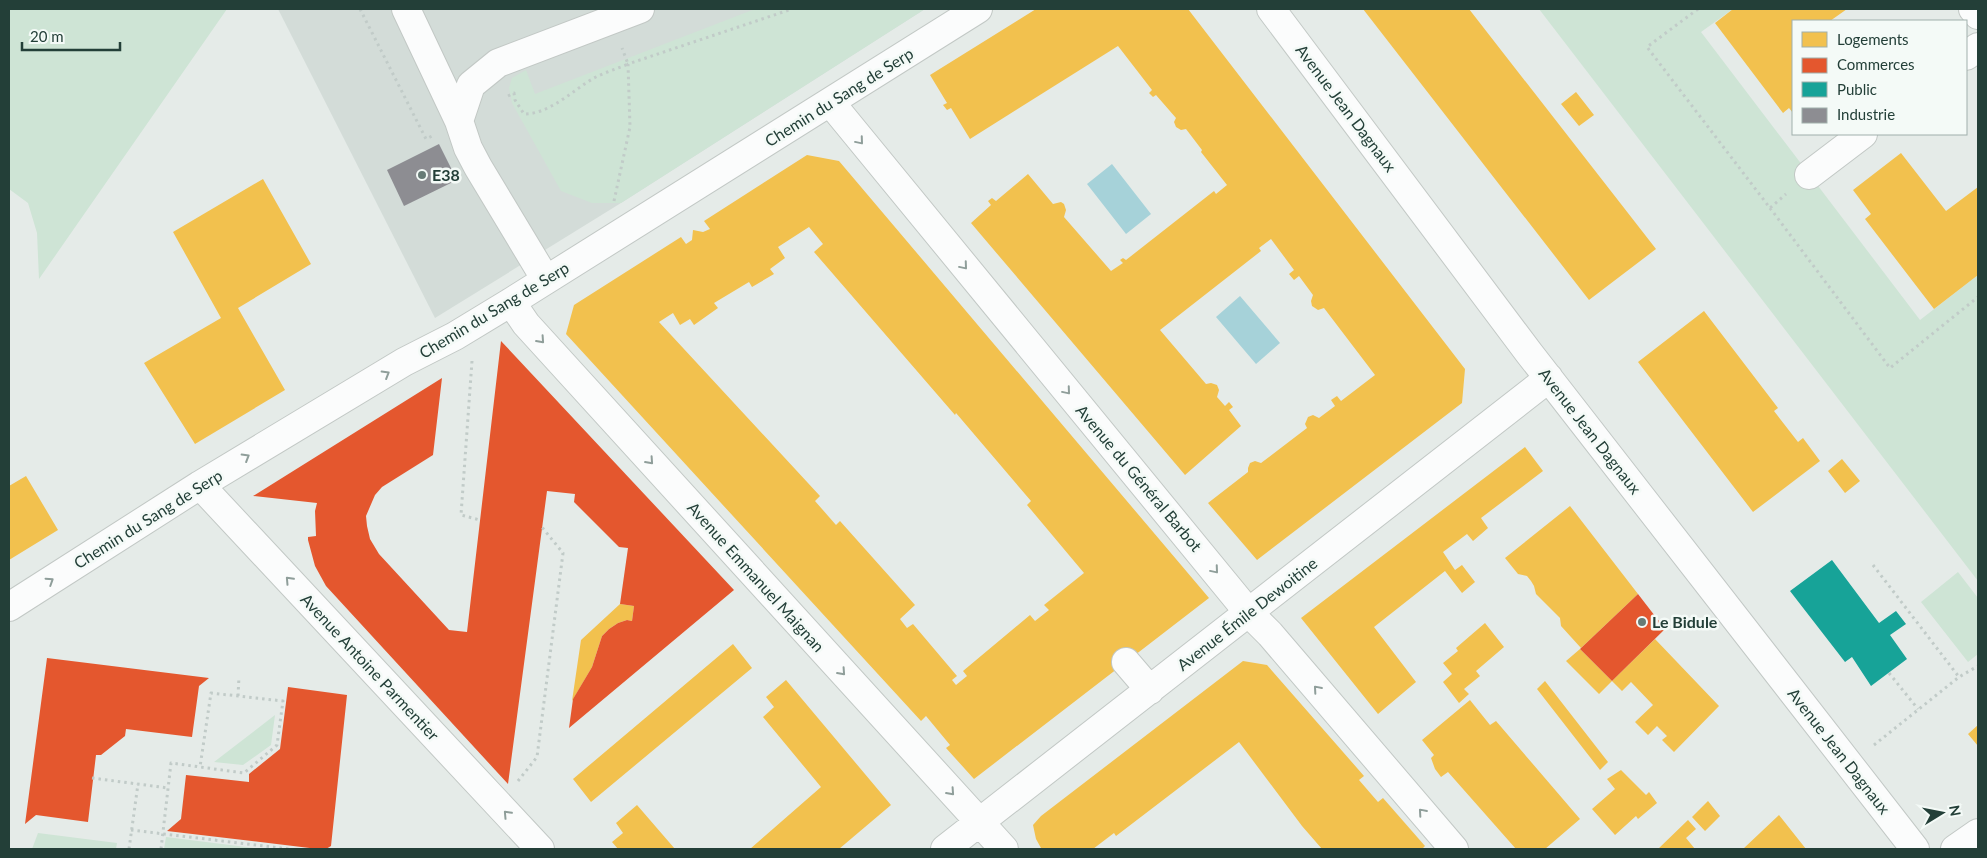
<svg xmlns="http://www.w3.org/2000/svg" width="1987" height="858" font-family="Lato,sans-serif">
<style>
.built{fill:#d3dcd8}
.green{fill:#cee4d5}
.water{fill:#a6d2d9}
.homes{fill:#f2c14e;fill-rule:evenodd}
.shops{fill:#e4572e}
.public{fill:#17a398}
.industry{fill:#8d8d92}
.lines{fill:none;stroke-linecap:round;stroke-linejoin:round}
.minor-casing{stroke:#c2c8c5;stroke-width:30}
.path{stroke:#c1cbc8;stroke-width:3;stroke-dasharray:2.5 4;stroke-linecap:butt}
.minor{stroke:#fbfcfc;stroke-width:28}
.oneway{stroke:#8f9e9a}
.poi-dot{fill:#677b76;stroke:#f4faf7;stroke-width:2}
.labels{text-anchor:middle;stroke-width:5;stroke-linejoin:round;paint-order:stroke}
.street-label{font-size:16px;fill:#233f38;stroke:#f4faf7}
.poi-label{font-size:16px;font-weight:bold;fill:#233f38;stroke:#f4faf7;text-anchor:start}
</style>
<rect width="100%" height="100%" fill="#e5ebe8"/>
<!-- built -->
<path class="built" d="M278 9H925L621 203 435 318Z"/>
<!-- green -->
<path class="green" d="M9 9H227L39 279 37 233 28 203 9 189Z
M755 9H925L621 203H592L561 191 512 103 509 88 512 78 526 70 535 94Z
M1539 9H1733L1701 32 1920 320 1978 275V581Z
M1958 572 1978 598V654L1968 662 1921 602Z
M275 715 271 745 243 765 214 762Z
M38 833 117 843 116 849H32Z
M166 837 262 849H164Z"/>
<!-- water -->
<path class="water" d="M1112 164 1151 214 1126 234 1087 184Z
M1240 296 1280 343 1256 364 1216 317Z"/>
<!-- homes -->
<path class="homes" d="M1036 9H1188L1465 369 1462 403 1257 560 1208 503 1248 472V468L1250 463 1255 461 1261 463 1307 428 1305 424 1308 417 1313 415 1319 418 1335 406 1331 400 1337 396 1341 401 1375 375 1324 308 1318 310 1312 306 1311 301 1313 295 1299 276 1294 280 1289 274 1294 270 1271 239 1259 248 1261 251 1160 330 1206 384 1211 383 1217 385 1219 390 1217 397 1225 406 1229 402 1233 407 1229 410 1241 426 1185 475 971 223 991 205 988 201 992 198 996 201 1028 174 1053 204 1061 202 1064 204 1066 210 1064 217 1111 271 1123 263 1120 260 1123 258 1126 260 1214 191 1216 194 1227 185 1201 152 1202 150 1186 129 1181 130 1176 127 1174 122 1176 118 1156 95 1153 97 1149 93 1152 90 1118 46 970 139 951 108 947 110 943 105 947 103 930 75Z
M1363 9H1469L1656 249 1589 300Z
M1733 9H1847L1830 21H1793V113L1789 108 1783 113 1715 23Z
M1576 92 1594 115 1579 126 1561 104Z
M1901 153 1946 211 1978 187V275L1934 309 1865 219 1871 214 1853 190Z
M807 155 839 161 1209 598 974 779 946 748 950 745 926 716 921 721 566 334 574 305 681 237 686 244 692 240 693 230 703 232 710 229 704 221ZM809 227 823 244 814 252 955 415 956 413 1031 501 1027 505 1084 573 1044 605 1049 610 1035 621 1030 615 963 671 967 676 956 685 952 680 957 676 913 624 907 628 900 619 915 605 840 521 836 525 815 501 820 496 659 322 673 313 680 325 690 319 694 325 718 308 714 303 749 282 752 287 774 274 770 269 785 258 778 247Z
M263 179 311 264 238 308 285 390 195 444 144 363 221 318 173 232Z
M1704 311 1778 408 1774 411 1798 442 1803 438 1820 461 1753 512 1638 362Z
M1525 447 1543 471 1481 518 1488 528 1473 541 1467 534 1443 552 1455 570 1462 565 1475 582 1462 593 1445 571 1374 627 1416 682 1378 714 1301 618Z
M1842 459 1860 481 1845 493 1828 471Z
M26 476 58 530 9 560V486Z
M1570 506 1638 594 1581 648 1561 626 1560 618 1536 594 1534 586 1531 581 1527 576 1518 574 1505 558Z
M620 604 634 606 632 621 627 620 618 623 609 629 602 636 592 667 572 701 581 640Z
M1485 623 1504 647 1476 671 1480 676 1464 689 1469 694 1459 703 1443 682 1452 674 1443 663 1458 651 1456 648Z
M1655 639 1719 706 1674 752 1662 740 1667 736 1657 726 1648 735 1635 722 1653 705 1631 682 1622 691 1612 681Z
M733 644 752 668 591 802 573 779Z
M1580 649 1612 681 1599 694 1566 661Z
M1243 661 1267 665 1364 776 1359 780 1378 802 1383 798 1425 846 1422 849H1322L1302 826 1239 742 1116 836 1114 833 1093 849H1043L1041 848 1036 839 1033 825 1041 816Z
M786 680 891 805 839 849H750L821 787 763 717 774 707 766 697Z
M1545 681 1608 762 1600 770 1537 689Z
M1470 700 1490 725 1496 721 1580 819 1545 849H1516L1448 772 1441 777 1435 769 1431 758 1434 755 1422 740Z
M1978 725V746L1968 734Z
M1621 770 1646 795 1649 792 1657 803 1638 819 1636 816 1615 835 1592 809 1615 789 1607 779Z
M1708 801 1720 816 1705 831 1692 817Z
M637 805 675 849H618L612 842 623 833 616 823Z
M1779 815 1806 849H1743Z
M1688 820 1696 829 1686 838 1695 849H1658Z"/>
<!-- shops -->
<path class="shops" d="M501 341 734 590 569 728 573 699 592 667 602 636 609 629 618 623 627 620 632 621 634 606 620 604 628 548 619 547 574 502 575 494 547 491 508 784 326 586 315 566 308 540V537L316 536 315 511 317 503 253 496 442 378 433 455 382 487 375 495 366 516 367 526 370 539 379 554 449 630 467 632Z
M1638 594 1665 629 1612 681 1580 649Z
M47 658 209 678 199 686 192 737 126 729 125 736 101 755H96L88 822 36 815 25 824Z
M288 687 347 695 331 846 326 849H318L167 831 181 819 186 775 249 782V774L280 749Z"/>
<!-- public -->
<path class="public" d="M1832 560 1879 623 1896 611 1906 624 1890 635 1907 659 1871 686 1852 657 1845 662 1790 591Z"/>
<!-- industry -->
<path class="industry" d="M439 144 457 180 404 206 387 170Z"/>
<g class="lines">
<!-- minor casing -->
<g class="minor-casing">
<path id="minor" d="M406 9 459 121
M1271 9 1529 353 1915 849
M1973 9 1978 15
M1966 56 1978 47
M830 102 1249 613 1270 634 1454 849
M1809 175 1863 134
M546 280 478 167 468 148 459 121 471 85 498 63 640 9
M511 302 526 324 1004 849
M200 485 540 849
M9 607 200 485 404 362 455 336 511 302 978 9
M1126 662 1150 690
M945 849 1549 378
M1955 849 1978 833"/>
</g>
<!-- path -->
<path class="path" d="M360 9 426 139 432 136
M1698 9 1647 47 1770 208 1786 194
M508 96 514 93 515 100 524 114C550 114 573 90 594 78 605 72 617 69 628 64L622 48
M614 201 630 127 628 64 792 9
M1770 208 1890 368 1978 297
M472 361 461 515 480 520
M1873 565 1959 677
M1889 673 1918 709
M238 696 239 677
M1874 745 1959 677 1978 666
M92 778 168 788
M518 781 537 757 563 553 541 526
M131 830 289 849
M129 849 138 784
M161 849 171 763 244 773 277 745 283 701 211 693 200 767"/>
<!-- minor -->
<use href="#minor" class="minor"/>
</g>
<!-- one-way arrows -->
<defs><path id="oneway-chevron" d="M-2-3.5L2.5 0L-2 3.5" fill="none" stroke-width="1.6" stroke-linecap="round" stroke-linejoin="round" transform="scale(1.25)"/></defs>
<g class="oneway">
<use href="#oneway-chevron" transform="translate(860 141) rotate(50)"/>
<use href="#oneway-chevron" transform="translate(964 266) rotate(50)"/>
<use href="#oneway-chevron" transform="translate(541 340) rotate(48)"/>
<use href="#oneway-chevron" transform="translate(386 374) rotate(-31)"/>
<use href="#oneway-chevron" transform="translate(1067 391) rotate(50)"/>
<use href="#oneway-chevron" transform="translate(246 457) rotate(-31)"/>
<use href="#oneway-chevron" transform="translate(650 461) rotate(48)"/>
<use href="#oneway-chevron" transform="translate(1215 570) rotate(50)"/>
<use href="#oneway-chevron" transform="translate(289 580) rotate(-133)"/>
<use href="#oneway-chevron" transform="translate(50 581) rotate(-33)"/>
<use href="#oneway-chevron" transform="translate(842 672) rotate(48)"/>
<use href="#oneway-chevron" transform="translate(1317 689) rotate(-131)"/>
<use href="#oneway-chevron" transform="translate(951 792) rotate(48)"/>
<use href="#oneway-chevron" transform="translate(1422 812) rotate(-131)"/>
<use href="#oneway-chevron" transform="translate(507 814) rotate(-133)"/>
</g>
<!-- markers -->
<g class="poi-dot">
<circle cx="422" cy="175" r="5"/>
<circle cx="1642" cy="622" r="5"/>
</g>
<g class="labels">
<!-- street labels -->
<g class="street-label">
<text transform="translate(839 97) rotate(-32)" y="6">Chemin du Sang de Serp</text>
<text transform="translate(1346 108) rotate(53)" y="6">Avenue Jean Dagnaux</text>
<text transform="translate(494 310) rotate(-31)" y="6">Chemin du Sang de Serp</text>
<text transform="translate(1590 431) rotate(52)" y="6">Avenue Jean Dagnaux</text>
<text transform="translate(1139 478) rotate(50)" y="6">Avenue du Général Barbot</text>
<text transform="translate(148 519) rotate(-32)" y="6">Chemin du Sang de Serp</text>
<text transform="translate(756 577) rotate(48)" y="6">Avenue Emmanuel Maignan</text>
<text transform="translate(1247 614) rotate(-38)" y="6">Avenue Émile Dewoitine</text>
<text transform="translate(370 667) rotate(47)" y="6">Avenue Antoine Parmentier</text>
<text transform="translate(1839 751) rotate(52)" y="6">Avenue Jean Dagnaux</text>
</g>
<!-- poi labels -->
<g class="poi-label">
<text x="432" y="181">E38</text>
<text x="1652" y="628">Le Bidule</text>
</g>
</g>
<!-- border -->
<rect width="1987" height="858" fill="none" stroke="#233f38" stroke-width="20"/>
<!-- legend -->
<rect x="1792" y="20" width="175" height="115" fill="#f4faf7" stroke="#a0afab"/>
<rect x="1802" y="32" width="25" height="15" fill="#f2c14e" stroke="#a0afab"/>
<text x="1837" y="45" font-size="15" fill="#233f38">Logements</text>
<rect x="1802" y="58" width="25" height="15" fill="#e4572e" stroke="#a0afab"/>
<text x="1837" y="70" font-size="15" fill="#233f38">Commerces</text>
<rect x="1802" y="82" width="25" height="15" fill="#17a398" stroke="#a0afab"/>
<text x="1837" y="95" font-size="15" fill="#233f38">Public</text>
<rect x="1802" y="108" width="25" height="15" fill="#8d8d92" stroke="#a0afab"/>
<text x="1837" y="120" font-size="15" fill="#233f38">Industrie</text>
<!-- north arrow -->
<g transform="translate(1942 813) rotate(80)" stroke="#f4faf7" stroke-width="4" paint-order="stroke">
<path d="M0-4L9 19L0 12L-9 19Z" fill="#233f38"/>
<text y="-8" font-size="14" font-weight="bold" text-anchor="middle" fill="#233f38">N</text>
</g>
<!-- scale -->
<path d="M22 42v8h98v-8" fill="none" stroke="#233f38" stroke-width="2.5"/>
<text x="30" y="42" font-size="15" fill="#233f38" stroke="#f4faf7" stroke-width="4" paint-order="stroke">20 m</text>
</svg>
